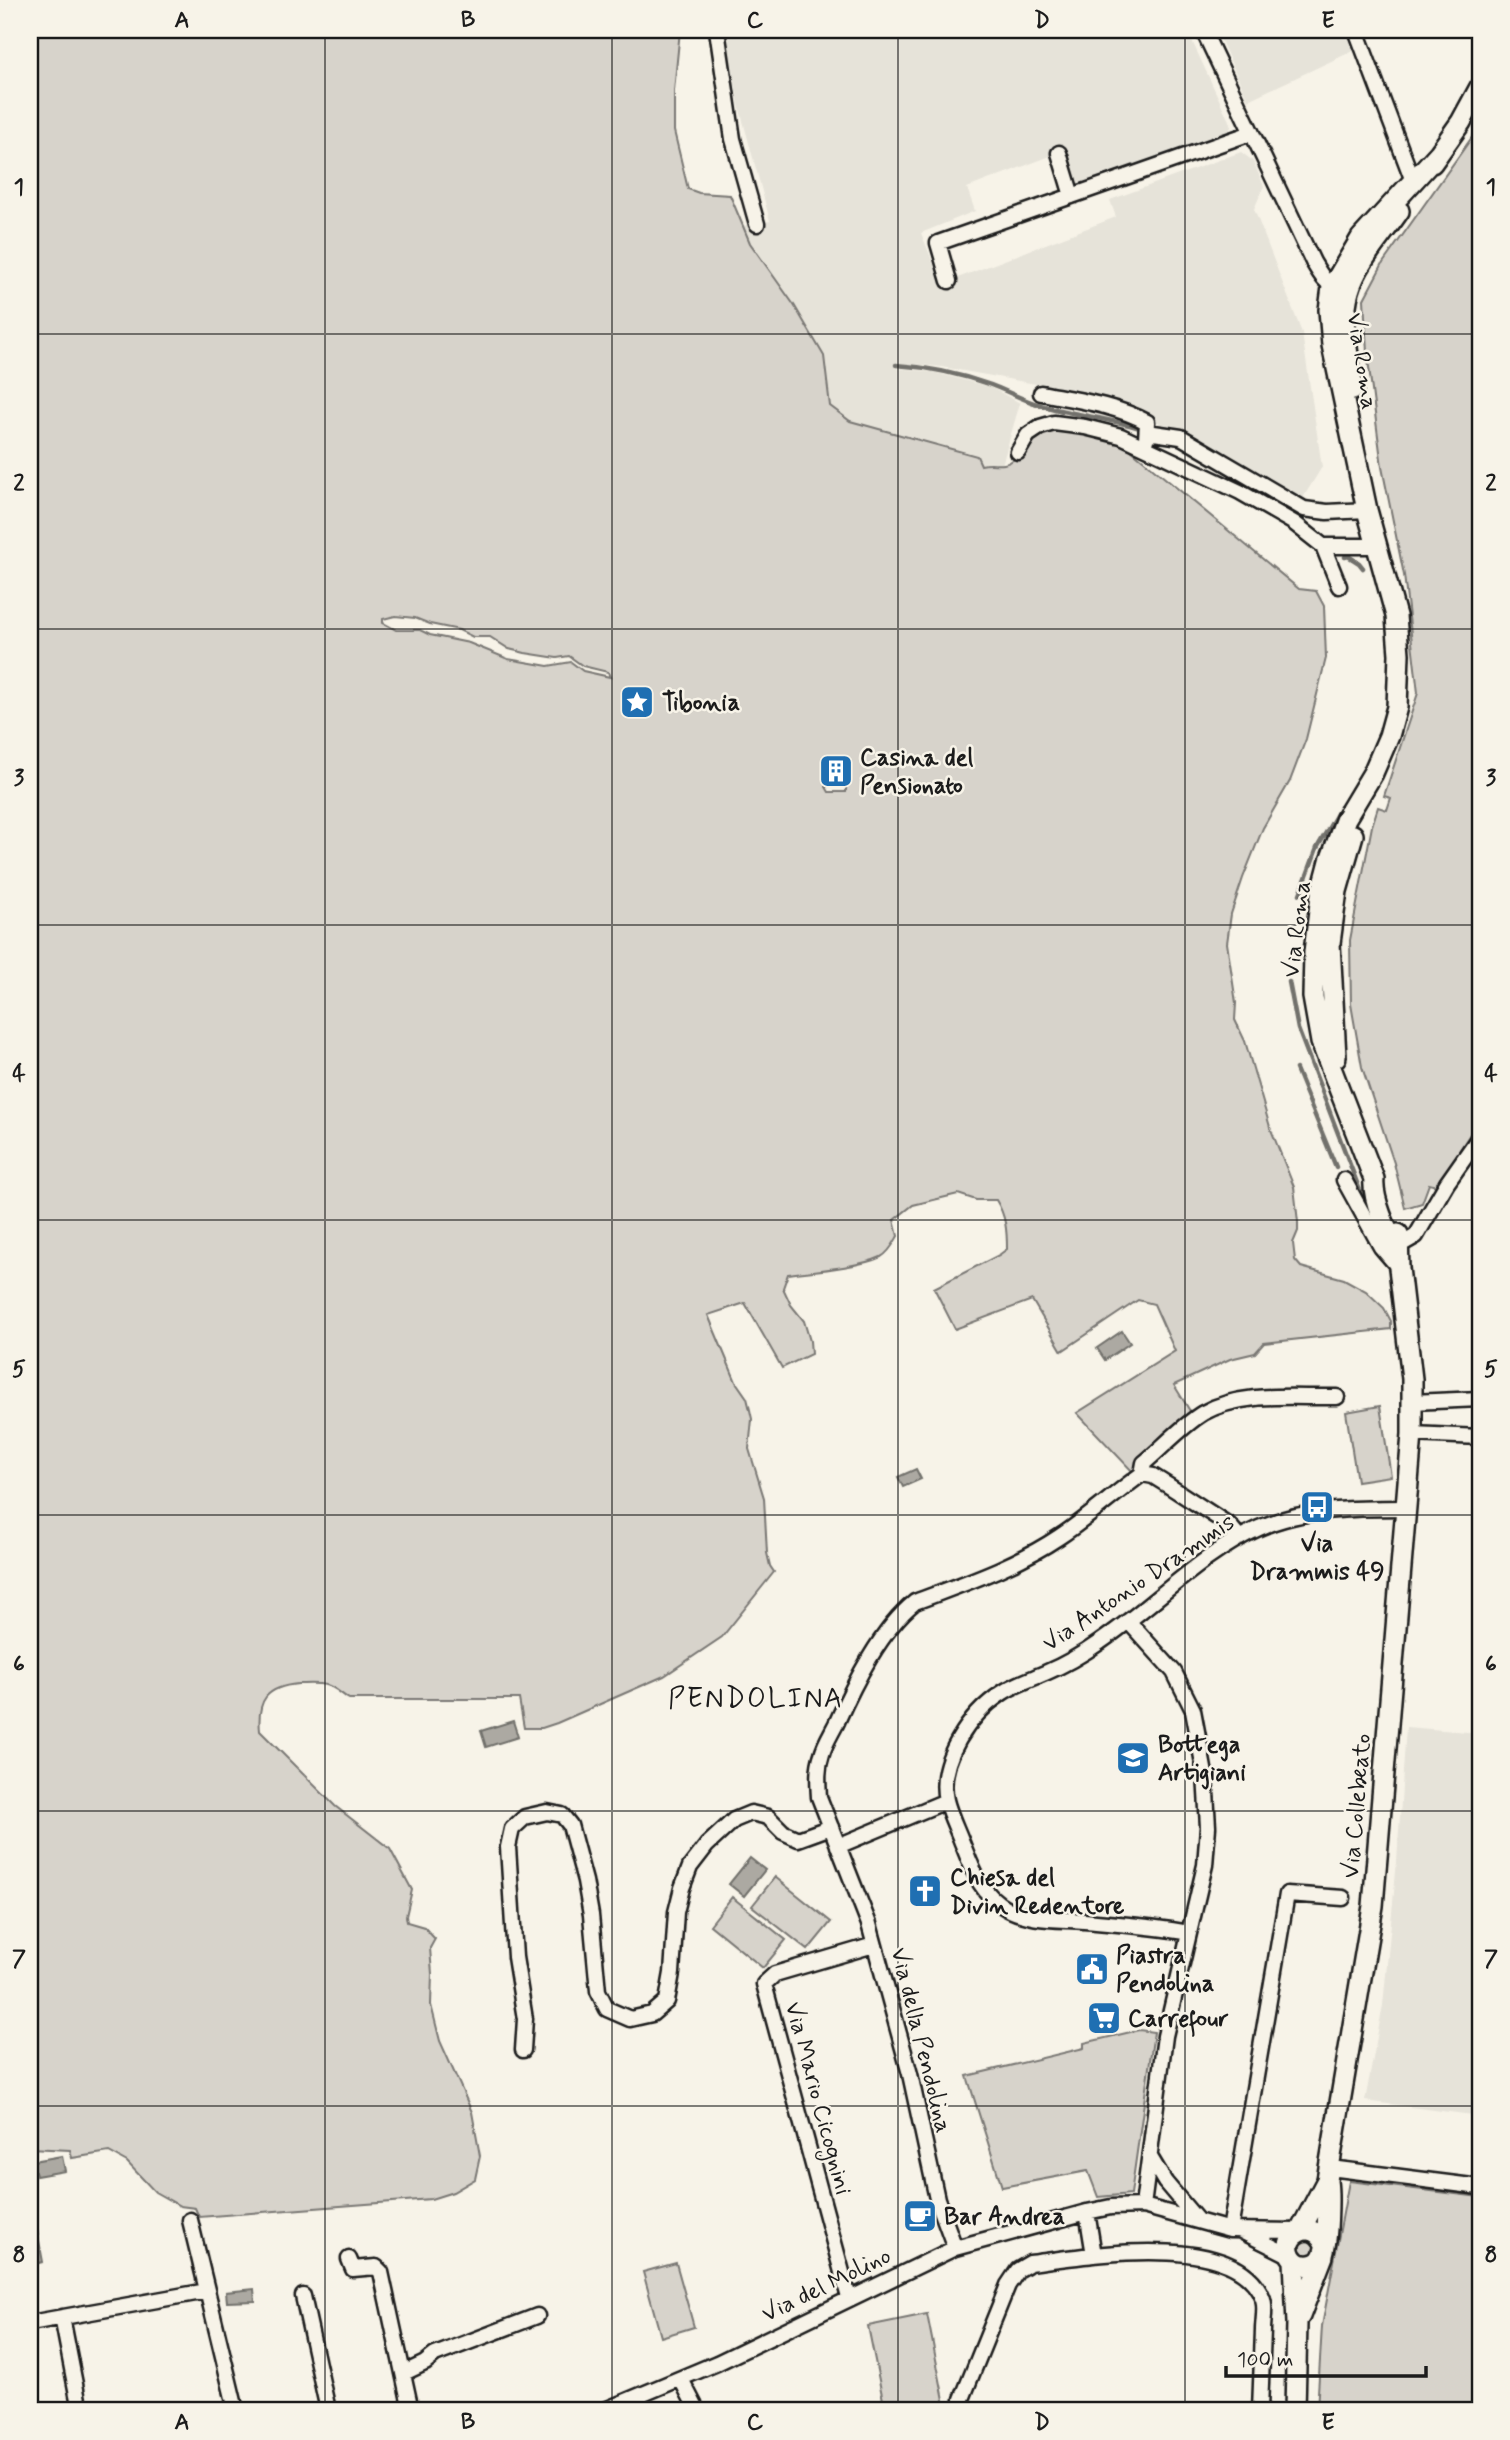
<svg xmlns="http://www.w3.org/2000/svg" width="1510" height="2440" font-family="Mynerve,sans-serif">
<style>
.built{fill:#e6e3d9}
.green{fill:#d7d3cb;stroke:#7a7874;stroke-width:2;fill-rule:evenodd}
.water{fill:#aca9a2;stroke:#72716c;stroke-width:2}
.lines{fill:none;stroke-linecap:round;stroke-linejoin:round}
.stream{stroke:#72716c;stroke-width:4.5}
.minor-casing{stroke:#1c1c1c;stroke-width:19}
.tertiary-casing{stroke:#1c1c1c;stroke-width:24}
.minor{stroke:#f7f3e8;stroke-width:14}
.tertiary{stroke:#f7f3e8;stroke-width:19}
.grid{fill:none;stroke:#1c1c1c;stroke-width:2;stroke-opacity:0.55}
.labels{text-anchor:middle;stroke-width:5;stroke-linejoin:round;paint-order:stroke}
.street-label{font-size:24px;fill:#1c1c1c;stroke:#f7f3e8}
.poi-label{font-size:24px;font-weight:bold;fill:#1c1c1c;stroke:#f7f3e8;text-anchor:start}
.quarter-label{font-size:28px;letter-spacing:2px;fill:#1c1c1c;stroke:#f7f3e8}
.neatline{fill:none;stroke:#1c1c1c;stroke-width:2.5}
.grid-label{font-size:23px;text-anchor:middle;font-weight:bold;fill:#1c1c1c}
</style>
<rect width="100%" height="100%" fill="#f7f3e8"/>
<filter id="ink" filterUnits="userSpaceOnUse"><feTurbulence type="fractalNoise" baseFrequency=".0143" numOctaves="2"/><feDisplacementMap in="SourceGraphic" scale="14" xChannelSelector="R" yChannelSelector="G"/><feConvolveMatrix kernelMatrix="1 2 1 2 8 2 1 2 1" color-interpolation-filters="sRGB"/></filter>
<g filter="url(#ink)">
<!-- built -->
<path class="built" d="M728 30H1187L1230 123 1231 127 1226 136 1080 189 1066 150 967 188 975 211 921 233 942 284 1116 217 1110 200 1241 152 1253 161 1264 186 1254 209 1302 333 1322 467 1301 501 1205 443 1175 432 1142 413 1095 397 1041 385 942 367 896 363 895 368 933 372 975 383 990 387 1020 403 1002 465 993 463 981 465 977 456 850 421 830 406 824 356 794 305 750 243 742 226 770 221 739 106 730 57Z
M1216 30H1350L1357 49 1248 100Z
M1406 1727 1480 1733V2116L1365 2101 1383 2005 1397 1861Z"/>
<!-- green -->
<path class="green" d="M30 30H680L674 91V131L688 189 699 193 730 195 750 243 794 305 824 356 830 406 850 421 977 456 981 465C989 463 998 465 1004 464 1015 462 1018 453 1025 446 1031 440 1040 434 1047 428L1109 438 1125 445 1299 589 1316 591 1324 606 1326 658 1306 739 1290 781 1263 828 1243 878 1231 914 1227 943 1236 1003 1235 1020 1245 1041 1270 1127 1294 1187 1298 1222V1231L1293 1243 1295 1260 1301 1267 1344 1279 1366 1291 1384 1308 1391 1321V1329L1264 1343 1255 1353 1230 1359 1174 1385 1198 1424 1132 1471 1077 1413 1175 1351 1154 1304 1138 1300 1062 1351 1032 1300 955 1329 934 1288 999 1255 1007 1249C1007 1231 1006 1216 996 1200H976L958 1194 913 1205 894 1220 898 1236C894 1243 889 1253 881 1257 860 1267 811 1271 788 1274L783 1288 791 1305 804 1321 810 1341 811 1354 782 1368 745 1303 708 1315 736 1382 747 1398 750 1410 752 1419 749 1449 764 1498 767 1553 770 1566 774 1572 722 1637 664 1676 557 1723 542 1728H524L519 1699H349C342 1695 334 1686 326 1685 317 1683 306 1684 298 1684 266 1687 257 1700 260 1731L335 1806 390 1849 412 1890 406 1916 407 1922 424 1927 435 1939 430 1948 432 1974 431 2005 440 2041 472 2112 480 2156 475 2179 453 2192 431 2199 199 2217 195 2208 180 2206 155 2192 127 2162 109 2152 72 2158 70 2150 30 2148ZM395 616 415 618 430 624 459 630 473 637H490L509 649 525 653 557 658 569 656 583 666 608 672 610 677 583 671 571 662 548 666 531 663 508 659 469 643 430 635 420 630H396L383 623V619ZM846 776V792H829L826 787V777H830V785L842 784V777Z
M1480 126V1118L1437 1186 1429 1184 1422 1203 1405 1208 1394 1163 1362 1067 1351 1004 1350 940 1372 826 1378 807 1387 810 1391 798 1384 796 1418 693 1404 575 1382 467 1367 352 1364 299 1383 263Z
M1380 1406 1391 1476 1357 1481 1346 1412Z
M775 1877 831 1922 808 1950 752 1906Z
M732 1897 786 1940 763 1968 710 1925Z
M1139 2030 1154 2032 1131 2194 1098 2197 1088 2171 1002 2187 967 2076 1084 2048V2043Z
M1349 2181 1480 2197V2410H1317L1322 2326Z
M1299 2239 1316 2241 1314 2256H1300L1297 2242Z
M676 2263 694 2327 661 2337 643 2272Z
M927 2314 946 2410H885L868 2326Z"/>
<!-- water -->
<path class="water" d="M1122 1331 1130 1343 1105 1360 1097 1348Z
M916 1469 921 1479 903 1487 898 1477Z
M513 1721 518 1737 486 1747 481 1731Z
M750 1858 765 1870 744 1896 729 1884Z
M62 2156 65 2171 36 2176 33 2161Z
M37 2230 43 2262 30 2265V2231Z
M254 2289 255 2301 227 2302 226 2292Z"/>
<g class="lines">
<!-- stream -->
<path class="stream" d="M896 365C928 367 960 374 991 385 1007 391 1023 400 1040 405 1073 415 1107 418 1140 428
M1302 519 1319 535
M1345 557 1348 556 1359 563 1363 568
M1300 894 1317 848 1341 807
M1289 982 1298 1029 1367 1209
M1296 1069 1336 1167"/>
<!-- minor casing -->
<g class="minor-casing">
<path id="minor" d="M717 30 733 139 757 224
M1203 30 1313 262C1320 274 1326 285 1339 289
M1356 30 1413 181
M1059 153 1072 196
M949 281 938 243 1251 133
M1041 393C1077 400 1115 405 1147 422L1146 440
M1147 432 1181 437 1304 509 1327 512 1367 510
M1018 452 1028 435 1040 427 1054 423 1085 427 1121 436 1240 492 1294 523 1323 546 1339 586
M1323 546H1376
M1344 1180 1381 1247 1399 1268
M1397 1247 1416 1236 1447 1183 1480 1136
M1412 1402 1480 1399
M1412 1434 1480 1437
M1142 1474 1144 1463C1162 1448 1183 1425 1203 1413 1242 1391 1293 1398 1337 1397
M1128 1621 1174 1672 1193 1710 1205 1774 1208 1827 1205 1865 1165 2036 1143 2206
M838 1846 946 1801
M1189 1933C1154 1926 1119 1924 1084 1921 1059 1919 1029 1921 1006 1908 979 1893 972 1867 961 1840 956 1827 949 1813 946 1800 937 1761 970 1714 1002 1693 1014 1685 1031 1679 1045 1673 1064 1665 1083 1654 1100 1642 1152 1607 1202 1553 1259 1528 1304 1508 1356 1508 1405 1508
M523 2050 525 2019 515 1957 508 1847 512 1829 525 1817 547 1812 562 1815 570 1825 585 1881 591 1915 598 1991 607 2009 630 2019 652 2014 667 2001 672 1973 676 1912 682 1888 690 1867 707 1845 734 1820 751 1813 768 1817 783 1832 798 1839 831 1827
M1150 2157 1165 2182 1197 2220
M1330 2168 1480 2187
M1087 2212 1094 2255
M190 2220 236 2410
M1230 2230 1287 1894 1343 1898
M1241 2231 1291 2256
M955 2248 937 2199 910 2074 869 1924 819 1797C818 1782 817 1768 822 1754 825 1743 831 1734 836 1724 854 1684 881 1629 915 1602 965 1583 1014 1567 1059 1537 1088 1518 1114 1494 1142 1474L1153 1476 1169 1486 1229 1525 1240 1538
M349 2259 353 2269 376 2267 381 2272 411 2410
M303 2296 328 2410
M849 2298 764 1984 775 1974 874 1945
M62 2317 80 2410
M30 2323 207 2291
M404 2373 425 2363 435 2355 537 2316
M681 2379 697 2410
M605 2410 717 2363 955 2248 1087 2212 1111 2207 1143 2206 1230 2230 1300 2231
M962 2410V2399L1008 2285 1018 2270 1030 2263C1085 2256 1239 2229 1263 2299 1266 2307 1263 2321 1263 2330 1262 2357 1261 2384 1260 2410"/>
</g>
<!-- tertiary casing -->
<g class="tertiary-casing">
<path id="tertiary" d="M1432 163 1461 122 1480 87
M1353 390C1349 358 1340 322 1349 291 1357 262 1383 235 1399 211
M1336 1057 1330 943 1337 891 1353 835
M1397 1247C1386 1232 1372 1197 1374 1179L1321 1042 1313 997 1314 952 1321 895 1330 861 1346 818 1373 773 1389 736 1397 707 1399 654 1396 616 1367 510 1332 345 1329 310 1332 287 1361 238 1439 153
M1300 2231 1327 2180 1373 1906 1412 1434V1379L1399 1268 1398 1234
M1324 2242C1312 2218 1280 2235 1291 2256 1294 2261 1299 2265 1304 2265 1311 2266 1319 2263 1322 2257 1328 2247 1329 2194 1327 2181
M1294 2261 1297 2323 1295 2410
M1300 2316 1323 2256"/>
</g>
<!-- minor -->
<use href="#minor" class="minor"/>
<!-- tertiary -->
<use href="#tertiary" class="tertiary"/>
</g>
</g>
<!-- grid -->
<path class="grid" d="M325 30V2410M612 30V2410M898 30V2410M1185 30V2410M30 334H1480M30 629H1480M30 925H1480M30 1220H1480M30 1515H1480M30 1811H1480M30 2106H1480"/>
<!-- icons -->
<defs>
<g id="sight-square" transform="scale(1.75)"><rect x="-9" y="-9" width="18" height="18" rx="4" fill="#1f6fb2" stroke="#f7f3e8"/><path d="M0-6L1.8-2.2L6-1.7L2.9 1.2L3.7 5.4L0 3.3L-3.7 5.4L-2.9 1.2L-6-1.7L-1.8-2.2Z" fill="#fff"/></g>
<g id="building-square" transform="scale(1.75)"><rect x="-9" y="-9" width="18" height="18" rx="4" fill="#1f6fb2" stroke="#f7f3e8"/><path d="M-4-6H4V6H1V3H-1V6H-4ZM-2.5-4.3h1.7v1.8h-1.7ZM.8-4.3h1.7v1.8H.8ZM-2.5-1h1.7V.8h-1.7ZM.8-1h1.7V.8H.8Z" fill="#fff"/></g>
<g id="bus-square" transform="scale(1.75)"><rect x="-9" y="-9" width="18" height="18" rx="4" fill="#1f6fb2" stroke="#f7f3e8"/><path d="M-5-6H5V4H4V6H2V4H-2V6H-4V4H-5ZM-3.5-4V0h7V-4ZM-3.5 1.2v1.5H-2V1.2ZM2 1.2v1.5H3.5V1.2Z" fill="#fff"/></g>
<g id="school-square" transform="scale(1.75)"><rect x="-9" y="-9" width="18" height="18" rx="4" fill="#1f6fb2" stroke="#f7f3e8"/><path d="M0-5L7-2L0 1L-7-2ZM-4 1L0 2.5L4 1V4Q0 6-4 4Z" fill="#fff"/></g>
<g id="church-square" transform="scale(1.75)"><rect x="-9" y="-9" width="18" height="18" rx="4" fill="#1f6fb2" stroke="#f7f3e8"/><path d="M-1.2-6h2.4v3.5h3.3v2.4h-3.3V6h-2.4V-.1h-3.3v-2.4h3.3Z" fill="#fff"/></g>
<g id="civic-square" transform="scale(1.75)"><rect x="-9" y="-9" width="18" height="18" rx="4" fill="#1f6fb2" stroke="#f7f3e8"/><path d="M-.6-6.5H3V-4.5H.6V-3L4-1V1h2V6H-6V1h2V-1L-.6-3ZM-1.2 2.5V6h2.4V2.5Z" fill="#fff"/></g>
<g id="supermarket-square" transform="scale(1.75)"><rect x="-9" y="-9" width="18" height="18" rx="4" fill="#1f6fb2" stroke="#f7f3e8"/><path d="M-6-5.5h2.5l.6 2H6L4.5 2H-2.5L-4.4-4H-6ZM-1.5 3.2a1.3 1.3 0 1 0 .1 0ZM3 3.2a1.3 1.3 0 1 0 .1 0Z" fill="#fff"/></g>
<g id="cafe-square" transform="scale(1.75)"><rect x="-9" y="-9" width="18" height="18" rx="4" fill="#1f6fb2" stroke="#f7f3e8"/><path d="M-5.5-4.5H6V0H3Q3 3.5 0 3.5H-2.5Q-5.5 3.5-5.5 0ZM3-3.2v2h1.7v-2ZM-6 4.5H4V6H-6Z" fill="#fff"/></g>
</defs>
<g fill-rule="evenodd">
<use href="#sight-square" x="637" y="702"/>
<use href="#building-square" x="836" y="771"/>
<use href="#bus-square" x="1317" y="1507"/>
<use href="#school-square" x="1133" y="1758"/>
<use href="#church-square" x="925" y="1891"/>
<use href="#civic-square" x="1092" y="1969"/>
<use href="#supermarket-square" x="1104" y="2018"/>
<use href="#cafe-square" x="920" y="2216"/>
</g>
<g class="labels">
<!-- street labels -->
<g class="street-label">
<text transform="translate(1363 361) rotate(81)" y="8">Via Roma</text>
<text transform="translate(1296 929) rotate(-83)" y="8">Via Roma</text>
<text transform="translate(1138 1582) rotate(-34)" y="8">Via Antonio Drammis</text>
<text transform="translate(1356 1806) rotate(-85)" y="8">Via Collebeato</text>
<text transform="translate(922 2040) rotate(76)" y="8">Via della Pendolina</text>
<text transform="translate(819 2098) rotate(75)" y="8">Via Mario Cicognini</text>
<text transform="translate(826 2284) rotate(-26)" y="8">Via del Molino</text>
</g>
<!-- poi labels -->
<g class="poi-label">
<text x="662" y="710">Tibonia</text>
<text x="860" y="765">Casina del<tspan x="860" dy="28">Pensionato</tspan></text>
<text x="1317" y="1551" text-anchor="middle">Via<tspan x="1317" dy="28">Drammis 49</tspan></text>
<text x="1158" y="1752">Bottega<tspan x="1158" dy="28">Artigiani</tspan></text>
<text x="950" y="1885">Chiesa del<tspan x="950" dy="28">Divin Redentore</tspan></text>
<text x="1116" y="1963">Piastra<tspan x="1116" dy="28">Pendolina</tspan></text>
<text x="1128" y="2026">Carrefour</text>
<text x="944" y="2224">Bar Andrea</text>
</g>
<!-- quarter labels -->
<g class="quarter-label">
<text x="756" y="1707">PENDOLINA</text>
</g>
</g>
<!-- margin -->
<rect width="1510" height="2440" fill="none" stroke="#f7f3e8" stroke-width="77"/>
<!-- scale -->
<path d="M1226 2366v10h200v-10" fill="none" stroke="#1c1c1c" stroke-width="3.5"/>
<text x="1237" y="2366" font-size="21" fill="#1c1c1c" stroke="#f7f3e8" stroke-width="5" paint-order="stroke">100 m</text>
<rect x="38" y="38" width="1434" height="2364" class="neatline"/>
<g class="grid-label">
<text x="182" y="27">A</text>
<text x="468" y="27">B</text>
<text x="755" y="27">C</text>
<text x="1042" y="27">D</text>
<text x="1328" y="27">E</text>
<text x="19" y="194">1</text>
<text x="1491" y="194">1</text>
<text x="19" y="490">2</text>
<text x="1491" y="490">2</text>
<text x="19" y="785">3</text>
<text x="1491" y="785">3</text>
<text x="19" y="1080">4</text>
<text x="1491" y="1080">4</text>
<text x="19" y="1376">5</text>
<text x="1491" y="1376">5</text>
<text x="19" y="1671">6</text>
<text x="1491" y="1671">6</text>
<text x="19" y="1966">7</text>
<text x="1491" y="1966">7</text>
<text x="19" y="2262">8</text>
<text x="1491" y="2262">8</text>
<text x="182" y="2429">A</text>
<text x="468" y="2429">B</text>
<text x="755" y="2429">C</text>
<text x="1042" y="2429">D</text>
<text x="1328" y="2429">E</text>
</g>
</svg>
